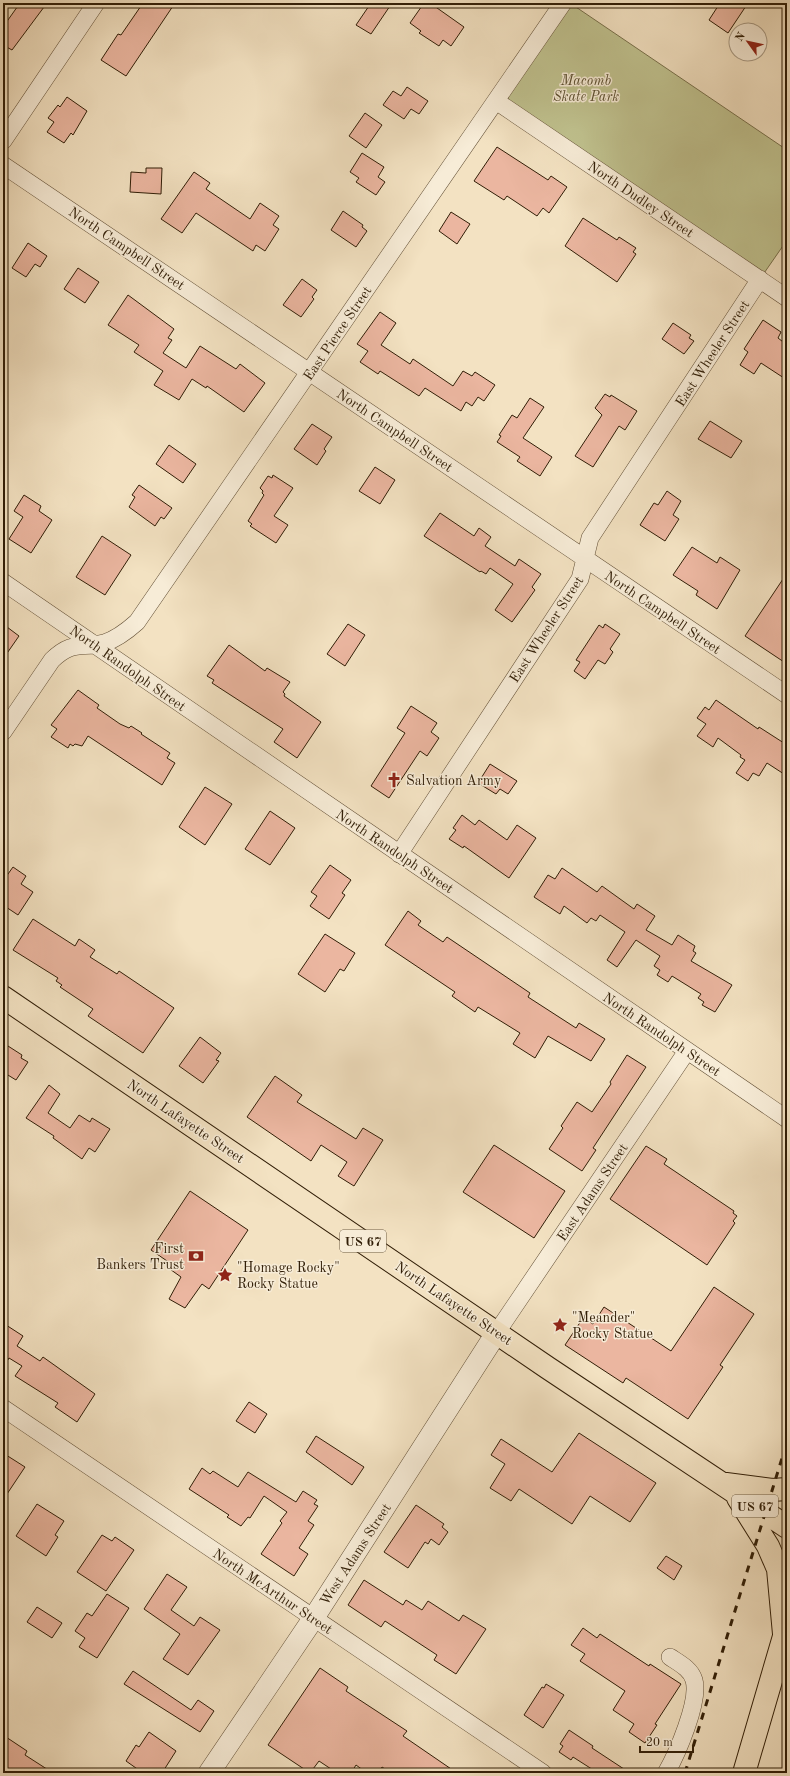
<svg xmlns="http://www.w3.org/2000/svg" width="790" height="1776" font-family="'Old Standard TT',serif">
<style>
.green{fill:#c0c28f;stroke:#78704b}
.building{fill:#ebb6a0;stroke:#311e07}
.lines{fill:none;stroke-linecap:round;stroke-linejoin:round}
.minor-casing{stroke:#624f36;stroke-width:18}
.tertiary-casing{stroke:#624f36;stroke-width:22}
.primary-casing{stroke:#311e07;stroke-width:24}
.trunk-casing{stroke:#311e07;stroke-width:24}
.minor{stroke:#f7ecd7;stroke-width:17}
.tertiary{stroke:#f7ecd7;stroke-width:21}
.primary{stroke:#f3e2c2;stroke-width:22}
.trunk{stroke:#f3e2c2;stroke-width:22}
.rail{stroke:#311e07;stroke-width:3;stroke-dasharray:7 7;stroke-linecap:butt}
.labels{text-anchor:middle;stroke-width:3;stroke-linejoin:round;paint-order:stroke}
.shield{fill:#f7ecd7;stroke:#6c5c45;stroke-width:1}
.shield-label{font-size:13px;font-weight:bold;fill:#311e07}
.park-label{font-size:14px;font-style:italic;fill:#5c4f30;stroke:#f7ecd7}
.street-label{font-size:14px;fill:#311e07;stroke:#f7ecd7}
.poi-label{font-size:14px;fill:#311e07;stroke:#f7ecd7;text-anchor:start}
</style>
<rect width="100%" height="100%" fill="#f3e2c2"/>
<filter id="stains"><feTurbulence type="fractalNoise" baseFrequency=".005" numOctaves="4"/><feColorMatrix values="0 0 0 0 .2 0 0 0 0 .09 0 0 0 0 .02 0 0 0 .5 -.17"/></filter>
<radialGradient id="worn" r=".72"><stop offset=".6" stop-color="#630" stop-opacity="0"/><stop offset="1" stop-color="#630" stop-opacity=".3"/></radialGradient>
<!-- green -->
<path class="green" d="M570 3 787 150V240L760 279 496 101Z"/>
<!-- building -->
<path class="building" d="M20 3H47L12 50 3 45V27Z
M143 3H175L126 76 101 60 118 34 121 35Z
M371 3H392L371 34 356 25Z
M424 3H430L464 27 451 46 443 40 439 46 419 33 421 31 410 23Z
M720 3H748L728 33 709 20Z
M407 87 428 101 419 114 411 109 404 119 383 105 393 91 401 96Z
M67 97 87 111 73 135 71 133 64 143 47 132 54 122 48 118 58 105 60 107Z
M365 113 382 125 366 148 349 136Z
M497 147 548 180 551 176 567 187 549 213 543 208 537 216 507 196 504 200 474 181Z
M362 153 384 167 378 177 385 182 376 195 356 182 359 178 350 172Z
M146 168H162L161 194 130 192 131 172 146 173Z
M194 172 210 183 206 189 250 219 260 203 279 216 273 225 279 229 265 251 256 245 253 251 196 213 182 233 161 219Z
M343 211 363 225 362 227 367 231 356 247 331 230Z
M451 212 470 224 457 244 439 231Z
M583 218 617 240 619 237 636 248 633 252 636 254 617 282 565 246Z
M28 243 47 256 40 267 35 264 26 277 12 268Z
M78 268 99 282 85 303 64 289Z
M302 279 317 290 312 297 314 299 301 317 283 305Z
M128 295 174 329 168 338 172 340 163 353 186 368 200 346 236 369 240 364 265 383 244 412 207 386 206 388 192 379 179 400 154 385 163 371 134 352 139 345 108 325Z
M380 312 396 323 381 345 410 364 413 359 453 386 463 371 472 376 475 372 495 385 484 401 478 397 472 406 466 402 461 411 425 388 419 396 380 371 378 374 360 362 368 351 357 344Z
M763 320 781 332 778 338 787 345V380L761 363 754 374 740 365 748 352 744 349Z
M673 323 691 335 689 338 694 341 684 354 662 339Z
M605 394 610 397 611 395 637 411 625 430 619 426 593 467 575 456 602 415 595 408Z
M530 398 544 407 523 438 552 457 540 476 517 461 520 457 497 442 501 436 499 435 512 415 517 418Z
M710 421 742 441 731 458 698 439Z
M312 424 332 437 324 449 326 451 317 465 294 449Z
M169 445 196 464 183 483 156 464Z
M375 467 395 480 380 504 359 491Z
M273 475 293 488 274 516 288 525 276 543 250 526 252 524 248 521 264 495 262 493 263 491 260 488 268 476 272 478Z
M139 485 172 508 164 519 161 517 155 526 129 507 135 497 132 495Z
M667 491 681 501 673 515 679 519 665 541 640 525 654 503 658 505Z
M24 495 41 506 39 511 52 520 31 553 9 539 23 517 14 511Z
M440 513 474 536 479 528 491 537 485 546 515 566 519 559 541 574 532 587 535 590 512 622 495 610 513 584 490 568 486 574 481 571 480 572 424 536Z
M102 536 131 555 105 595 76 577Z
M692 547 717 563 720 557 740 570 717 609 696 595 698 591 673 575Z
M787 573V664L745 636Z
M3 624 19 636 3 659Z
M348 624 365 635 345 666 327 654Z
M605 624 620 634 610 649 613 652 605 664 598 660 585 679 574 671 580 662 576 660 599 625 603 628Z
M229 645 265 671 267 668 290 682 283 692 285 694 284 696 321 722 297 758 274 742 283 729 212 683 214 680 207 676Z
M78 690 99 705 97 708 120 724 129 728 131 726 142 733 141 734 170 753 167 758 175 763 162 785 88 736 82 746 75 744 73 746 70 744 68 748 51 737 57 729 51 725Z
M716 700 758 729 759 727 787 745V776L767 763 759 776 753 773 748 781 736 773 745 760 740 757 741 755 718 738 713 747 697 736 706 724 697 718 705 707 709 710Z
M411 706 437 723 431 732 439 738 427 756 420 751 389 798 371 786 405 733 397 728Z
M490 764 517 781 508 794 500 789 496 794 478 783Z
M205 787 232 804 205 845 179 827Z
M270 811 295 828 270 865 245 849Z
M462 815 475 825 479 820 507 840 517 825 536 838 509 878 464 846 463 848 449 839 456 830 453 828Z
M330 865 351 880 342 893 345 895 329 919 310 906 317 896 311 892Z
M13 867 26 876 21 884 33 892 18 915 3 905V881Z
M562 868 597 892 602 886 634 909 637 904 655 916 646 930 672 945 678 935 695 946 693 951 696 953 691 961 732 985 715 1012 702 1005 704 1002 698 998 701 994 672 976 668 982 657 975 660 970 654 966 660 956 636 940 617 967 607 960 625 932 600 915 596 921 591 918 587 923 564 906 560 914 534 897 548 875 555 879Z
M408 911 421 921 418 925 443 942 447 937 530 993 528 997 576 1028 579 1023 605 1039 591 1061 548 1036 535 1058 513 1044 520 1033 478 1007 475 1012 452 996 455 992 385 945Z
M33 919 75 946 79 939 95 950 90 957 117 974 119 971 174 1008 143 1053 88 1016 93 1009 60 987 62 985 56 981 58 978 13 950Z
M325 934 355 953 344 971 340 969 325 992 298 974Z
M200 1037 221 1053 216 1060 219 1061 203 1083 179 1066Z
M8 1046 22 1055 21 1058 28 1062 16 1080 3 1072V1054Z
M627 1055 646 1067 593 1148 596 1150 582 1171 549 1149 563 1128 561 1126 577 1102 592 1112 611 1084 610 1082Z
M275 1076 302 1095 297 1102 356 1139 363 1128 383 1140 354 1186 338 1176 347 1162 321 1145 311 1161 247 1117Z
M49 1085 60 1094 48 1113 70 1128 79 1115 90 1122 92 1118 110 1129 95 1152 89 1148 82 1159 53 1138 54 1136 26 1118Z
M494 1145 565 1191 534 1238 463 1192Z
M646 1146 667 1159 664 1164 734 1211 733 1213 737 1216 733 1221 735 1223 707 1265 610 1199Z
M190 1191 248 1230 209 1289 202 1284 185 1308 169 1299 181 1277 167 1267 170 1263 151 1250Z
M714 1287 754 1314 720 1365 723 1367 688 1419 626 1378 623 1383 565 1345 583 1318 593 1324 604 1307 671 1351Z
M3 1323 23 1336 17 1346 40 1361 43 1357 95 1394 77 1422 55 1407 58 1403 15 1376 22 1366 9 1358 3 1368Z
M249 1402 267 1414 255 1433 236 1421Z
M579 1433 656 1483 630 1522 590 1496 572 1524 519 1489 511 1501 490 1488 505 1464 491 1455 501 1439 552 1472Z
M316 1436 364 1467 352 1485 306 1452Z
M3 1453 25 1467 3 1500Z
M202 1468 210 1474 213 1471 238 1487 248 1472 296 1502 303 1491 317 1500 314 1504 318 1506 308 1521 314 1525 299 1548 308 1554 294 1576 261 1554 282 1523 280 1521 287 1512 264 1496 250 1518 248 1517 241 1526 227 1517 229 1515 189 1489Z
M37 1504 64 1521 55 1535 58 1537 46 1556 16 1536Z
M416 1505 444 1524 442 1527 448 1532 439 1545 431 1539 428 1544 425 1542 408 1568 384 1552Z
M102 1535 112 1541 115 1537 134 1550 106 1591 77 1572Z
M666 1556 682 1566 674 1580 657 1568Z
M167 1574 187 1587 171 1610 194 1626 200 1617 220 1630 188 1675 163 1659 180 1634 144 1609Z
M364 1580 403 1605 406 1600 422 1610 428 1601 459 1621 463 1615 486 1629 456 1674 434 1660 437 1655 385 1621 381 1627 348 1605Z
M107 1594 129 1608 97 1658 79 1647 85 1638 75 1631 87 1613 92 1616Z
M37 1607 62 1623 52 1638 27 1622Z
M583 1628 597 1638 600 1634 649 1666 650 1664 681 1684 655 1724 657 1725 645 1743 629 1732 634 1724 613 1710 625 1691 580 1661 585 1654 571 1645Z
M320 1668 348 1687 346 1691 407 1731 403 1736 457 1773H391L382 1767 378 1773H367L356 1765 351 1773H337L319 1761 310 1773 268 1745Z
M133 1671 191 1710 198 1700 214 1711 200 1732 124 1684Z
M546 1684 564 1695 543 1728 524 1715 542 1687 544 1688Z
M569 1730 593 1746 592 1748 630 1773H598L573 1757 571 1760 559 1752 563 1746 560 1744Z
M149 1732 176 1751 162 1773H143L126 1761 136 1745 139 1747Z
M3 1735 27 1751 25 1755 53 1773H3Z"/>
<g class="lines">
<!-- minor casing -->
<g class="minor-casing">
<path id="minor" d="M496 101 787 298
M3 141 96 3
M3 165 787 695
M3 582 787 1119
M3 732 52 660C73 640 80 649 104 643 117 639 127 631 137 622L563 3
M399 854 580 579 590 538 760 279
M497 1332 687 1051
M3 1408 543 1773
M666 1773C677 1754 700 1701 694 1680 691 1669 679 1663 670 1657"/>
</g>
<!-- tertiary casing -->
<g class="tertiary-casing">
<path id="tertiary" d="M209 1773 313 1619 497 1332"/>
</g>
<!-- primary casing -->
<g class="primary-casing">
<path id="primary" d="M744 1773 787 1626"/>
</g>
<!-- trunk casing -->
<g class="trunk-casing">
<path id="trunk" d="M3 997 548 1368 787 1527
M726 1484 772 1490 787 1489
M738 1498 768 1546 778 1569 784 1634"/>
</g>
<!-- minor -->
<use href="#minor" class="minor"/>
<!-- tertiary -->
<use href="#tertiary" class="tertiary"/>
<!-- primary -->
<use href="#primary" class="primary"/>
<!-- trunk -->
<use href="#trunk" class="trunk"/>
<!-- rail -->
<path class="rail" d="M685 1773 787 1442"/>
</g>
<!-- icons -->
<defs>
<g id="church-bare" transform="scale(1.2)"><path d="M-1.2-6h2.4v3.5h3.3v2.4h-3.3V6h-2.4V-.1h-3.3v-2.4h3.3Z" fill="#8f2418" stroke="#f7ecd7" stroke-width="2.5" paint-order="stroke"/></g>
<g id="bank-bare" transform="scale(1.2)"><path d="M-6-4H6V4H-6ZM0-2.3a2.3 2.3 0 1 0 0 4.6a2.3 2.3 0 1 0 0-4.6Z" fill="#8f2418" stroke="#f7ecd7" stroke-width="2.5" paint-order="stroke"/></g>
<g id="sight-bare" transform="scale(1.2)"><path d="M0-6L1.8-2.2L6-1.7L2.9 1.2L3.7 5.4L0 3.3L-3.7 5.4L-2.9 1.2L-6-1.7L-1.8-2.2Z" fill="#8f2418" stroke="#f7ecd7" stroke-width="2.5" paint-order="stroke"/></g>
</defs>
<g fill-rule="evenodd">
<use href="#church-bare" x="394" y="780"/>
<use href="#bank-bare" x="196" y="1256"/>
<use href="#sight-bare" x="225" y="1275"/>
<use href="#sight-bare" x="560" y="1325"/>
</g>
<g class="labels">
<!-- shield labels -->
<g class="shield">
<rect x="340" y="1230" width="46" height="22" rx="3"/>
<rect x="732" y="1495" width="46" height="22" rx="3"/>
</g>
<g class="shield-label">
<text x="363" y="1246">US 67</text>
<text x="755" y="1511">US 67</text>
</g>
<!-- park labels -->
<g class="park-label">
<text x="586" y="85">Macomb<tspan x="586" dy="16">Skate Park</tspan></text>
</g>
<!-- street labels -->
<g class="street-label">
<text transform="translate(641 199) rotate(34)" y="5">North Dudley Street</text>
<text transform="translate(127 248) rotate(34)" y="5">North Campbell Street</text>
<text transform="translate(337 333) rotate(-56)" y="5">East Pierce Street</text>
<text transform="translate(712 353) rotate(-57)" y="5">East Wheeler Street</text>
<text transform="translate(395 430) rotate(34)" y="5">North Campbell Street</text>
<text transform="translate(663 612) rotate(34)" y="5">North Campbell Street</text>
<text transform="translate(546 629) rotate(-57)" y="5">East Wheeler Street</text>
<text transform="translate(128 668) rotate(35)" y="5">North Randolph Street</text>
<text transform="translate(395 851) rotate(34)" y="5">North Randolph Street</text>
<text transform="translate(662 1034) rotate(34)" y="5">North Randolph Street</text>
<text transform="translate(186 1121) rotate(34)" y="5">North Lafayette Street</text>
<text transform="translate(592 1192) rotate(-56)" y="5">East Adams Street</text>
<text transform="translate(454 1303) rotate(34)" y="5">North Lafayette Street</text>
<text transform="translate(355 1554) rotate(-57)" y="5">West Adams Street</text>
<text transform="translate(273 1591) rotate(34)" y="5">North McArthur Street</text>
</g>
<!-- poi labels -->
<g class="poi-label">
<text x="406" y="785">Salvation Army</text>
<text x="184" y="1253" text-anchor="end">First<tspan x="184" dy="16">Bankers Trust</tspan></text>
<text x="237" y="1272">"Homage Rocky"<tspan x="237" dy="16">Rocky Statue</tspan></text>
<text x="572" y="1322">"Meander"<tspan x="572" dy="16">Rocky Statue</tspan></text>
</g>
</g>
<!-- margin -->
<rect width="790" height="1776" fill="none" stroke="#f3e2c2" stroke-width="16"/>
<rect x="4" y="4" width="782" height="1768" fill="none" stroke="#311e07" stroke-width="2"/>
<rect x="8" y="8" width="774" height="1760" fill="none" stroke="#311e07"/>
<!-- north arrow -->
<g transform="translate(748 42) rotate(303)"><circle r="19" fill="#f7ecd7" stroke="#a89a84"/>
<path d="M0-3L7 15L0 10L-7 15Z" fill="#8f2418"/>
<text y="-6" font-size="11" font-weight="bold" text-anchor="middle" fill="#311e07">N</text>
</g>
<!-- scale -->
<path d="M640 1746v6h53v-6" fill="none" stroke="#311e07" stroke-width="2"/>
<text x="646" y="1746" font-size="12" fill="#311e07" stroke="#f7ecd7" stroke-width="3" paint-order="stroke">20 m</text>
<rect width="100%" height="100%" filter="url(#stains)"/>
<rect width="100%" height="100%" fill="url(#worn)"/>
</svg>
